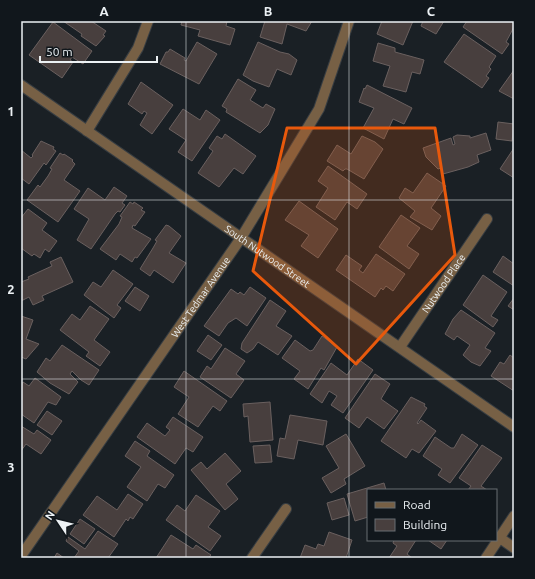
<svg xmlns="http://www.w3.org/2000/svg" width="535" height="579" font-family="Ubuntu,sans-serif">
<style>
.building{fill:#483f3e;stroke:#6a605f}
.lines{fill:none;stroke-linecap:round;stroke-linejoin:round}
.minor-casing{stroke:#373d42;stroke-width:12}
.minor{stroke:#776045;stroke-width:10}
.marked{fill:#e8590c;fill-opacity:0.2;stroke:#e8590c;stroke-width:3;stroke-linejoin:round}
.grid{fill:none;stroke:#ecf1f4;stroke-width:1;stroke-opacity:0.55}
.labels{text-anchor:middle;stroke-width:4;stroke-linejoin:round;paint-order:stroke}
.street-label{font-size:10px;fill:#ecf1f4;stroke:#11171c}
.neatline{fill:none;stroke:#ecf1f4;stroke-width:1.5}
.grid-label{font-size:13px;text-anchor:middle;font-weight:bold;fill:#ecf1f4}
</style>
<rect width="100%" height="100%" fill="#1a2025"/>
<!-- building -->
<path class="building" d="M63 21H91L106 31 103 35 105 36 96 46 81 36 82 34Z
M182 21H227L226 26 235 29 230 45 198 36 200 30 181 25Z
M265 21H312L306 31 287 24 282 44 260 37Z
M382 21H413L403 45 377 34Z
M423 21H444L436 34 421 26Z
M467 21H514V27L506 42 509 44 502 54 463 27Z
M53 22 92 51 83 64 72 57 70 60 73 62 62 78 29 55Z
M464 34 496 56 489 67 491 69 486 76 489 78 482 88 444 62Z
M197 42 217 54 199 84 160 64 166 52H168L170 49 185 58 184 60 186 61Z
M258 42 280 52 289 54 297 60 291 75 277 69 269 87 253 81 243 75Z
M378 43 395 48V52L424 60 420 74 412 72 406 92 383 86 390 66 373 61Z
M514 70V99L499 91Z
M238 79 256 90 250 100 263 108 266 104 275 109 268 125 260 133 226 112 227 109 222 106Z
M141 82 173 105 152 134 140 125 147 113 144 111 142 114 128 104Z
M367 85 412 108 404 124 393 119 384 139 363 128 374 108 359 102 364 88 365 89Z
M183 109 200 120 206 110 220 120 192 161 178 152 186 140 169 129Z
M498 122 514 124 512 141 496 139Z
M486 133 491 150 477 155 479 162 468 167 443 174 441 168 438 169 426 157 423 148 451 138 453 145 455 144 453 137 457 135 470 136V138Z
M225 134 256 156 243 174 234 168 219 187 198 173 213 151 209 148 217 136 222 139Z
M362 136 375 142 383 149 364 179 347 169H345L343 171 327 161 337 145 351 154Z
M41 141 54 147 53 149 56 151 46 165 44 163 29 184 21 178V150L31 158 33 156 32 155Z
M514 148V178L500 169Z
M60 153 63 155 64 154 73 160 72 161 75 164 64 180 80 191 58 222 27 200 38 185 40 187 48 176 52 169 50 168Z
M328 166 367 194 357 209 347 202 335 220 316 207 328 188 318 181Z
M427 173 446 186 431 208 441 216 432 230 410 217 415 211 399 198 405 188 413 193Z
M114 187 127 196 122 203 125 205 120 212 118 211 115 214 91 249 77 240 89 219 74 209 88 188 105 200Z
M299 201 338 229 318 258 301 246 309 235 285 220Z
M130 202 133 204 134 202 143 208 141 210 145 212 135 226 133 225 132 228 151 239 137 258 135 257 132 262 120 254 116 260 100 249 119 224 122 217 120 216Z
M28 209 47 223 42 230 57 241 49 252 45 249 40 258 34 254 32 256 21 248V218Z
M401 215 420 228 407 246 419 254 409 269 379 247Z
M166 225 169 226 181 236 169 253 186 263 173 283 154 270 150 276 140 269 153 248 157 241 155 240Z
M376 254 405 274 393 291 386 286 383 290 381 288 375 297 336 270 346 255 362 266 359 270 363 273Z
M503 256 514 264V286L493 272Z
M61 257 73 282 42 296 44 300 33 305 29 297 21 301V282L29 279 28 277 52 266 50 262Z
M113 270 133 284 117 305 121 308 114 318 84 295 93 282 101 287Z
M483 275 507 292 491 316 498 320 493 327 463 305Z
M135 287 149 296 140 311 125 301Z
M250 287 266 298 247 326 236 318 228 323 219 336 204 326 231 289 238 294 240 292 244 295Z
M514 298V310L508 306Z
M270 300 286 311 276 326 292 336 278 355 258 342 253 349 247 353 241 349 242 343Z
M90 306 109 319 94 340 110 352 100 366 86 356 89 352 60 330 72 314 80 320Z
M461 310 495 333 485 348 491 351 480 366 471 362 463 355 470 345 457 336 454 340 445 334 453 319Z
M21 316 33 320 26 339 39 344 26 359 21 357Z
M208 335 222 345 211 360 197 351Z
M322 336 337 347 324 370 321 368 308 389 294 379 300 371 282 358 295 340 310 351 313 350Z
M62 345 99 370 89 385 81 380 72 371 70 374 78 382 69 394 50 383 37 372 46 358 50 361Z
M225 348 245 361 236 374 244 380 231 398 200 377 207 366 211 369Z
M510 355 514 358V391L491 376 500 362 504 364Z
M358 359 373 370 343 413 331 405 337 396 329 391 322 403 310 394 331 363 347 375Z
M184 371 227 401 220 411 213 406 198 427 178 414 189 397 174 387Z
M375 374 390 384 381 399 398 411 384 429 367 417 359 428 345 418Z
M35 378 61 397 56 405 48 402 34 423 21 414V386L23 382 29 386Z
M411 397 425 404 424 406 427 408 417 423 418 424 421 420 436 431 419 453 412 449 406 458 381 441Z
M270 402 273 440 250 442 248 416 244 417 243 404Z
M47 411 62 421 52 435 37 425Z
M290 415 327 421 323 445 298 440 294 459 277 456 280 438 285 439Z
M173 417 203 437 193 452 186 448 175 464 137 437 147 423 165 436 170 430 166 427Z
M21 426 34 434 37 430 51 440 41 454 26 444 21 451Z
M346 434 365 466 344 479 346 484 331 493 322 478 339 468 326 446Z
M462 434 478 445 450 483 438 475 442 469 423 456 435 437 451 448H454Z
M135 441 150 451 147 456 174 475 165 488 158 484 147 501 127 487 141 467 125 456Z
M270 445 272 462 255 463 253 446Z
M482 445 502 458 481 486 487 490H468L471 486 459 478Z
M225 453 241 471 226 484 238 499 225 510 191 470 201 462 207 469Z
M384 483 386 490H368V517L355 521 347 494Z
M128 494 143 504 133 519 130 517 128 521 126 519 114 537 83 515 97 496 117 510Z
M196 495 220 511 208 527 221 536 210 551 166 520 177 505 185 511Z
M344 498 349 515 332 520 327 503Z
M80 519 95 529 84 544 70 534Z
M98 531 118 544 108 558H74L79 551 66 541 68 537 85 549Z
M329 532 352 540 346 558H300L305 545 316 549 318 544 324 546Z
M171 535 193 549 196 545 211 555 208 558H156Z
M394 540H416L407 554 412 558H389L397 546 393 543Z
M428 540H447L441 549Z
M57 553 64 558H54Z"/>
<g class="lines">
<!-- minor casing -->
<g class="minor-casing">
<g id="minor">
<path id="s1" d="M21 85 514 427"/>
<path d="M87 131 138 48 148 21"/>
<path id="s2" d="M400 347 487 219"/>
<path d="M500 538 514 548"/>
<path id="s3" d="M21 556 241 238 319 109 349 21"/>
<path d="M252 558 286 509"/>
<path d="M486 558 514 516"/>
</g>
</g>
<!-- minor -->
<use href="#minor" class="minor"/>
</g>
<!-- marked area -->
<path class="marked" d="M287 128H435L455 255 356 364 253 271Z"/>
<!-- grid -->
<path class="grid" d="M186 21V558M349 21V558M21 200H514M21 379H514"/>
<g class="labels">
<!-- street labels -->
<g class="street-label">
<text dy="4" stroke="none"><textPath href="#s1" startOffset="300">South Nutwood Street</textPath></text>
<text dy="4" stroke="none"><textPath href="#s2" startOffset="77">Nutwood Place</textPath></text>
<text dy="4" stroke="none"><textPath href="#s3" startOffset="315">West Tedmar Avenue</textPath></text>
</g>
</g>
<!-- border -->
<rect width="535" height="579" fill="none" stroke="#11171c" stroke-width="44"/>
<!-- legend -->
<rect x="367" y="489" width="130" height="52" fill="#11171c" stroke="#696e72"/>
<rect x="375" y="502" width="20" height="6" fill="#776045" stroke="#696e72"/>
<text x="403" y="509" font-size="12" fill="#ecf1f4">Road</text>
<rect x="375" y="519" width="20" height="12" fill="#483f3e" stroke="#696e72"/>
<text x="403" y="529" font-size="12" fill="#ecf1f4">Building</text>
<!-- north arrow -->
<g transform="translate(58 521) rotate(305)" stroke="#11171c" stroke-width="3" paint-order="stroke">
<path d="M0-3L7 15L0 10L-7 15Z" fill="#ecf1f4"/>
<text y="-6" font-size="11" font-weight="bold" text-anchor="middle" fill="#ecf1f4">N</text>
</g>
<!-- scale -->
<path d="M40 56v6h117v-6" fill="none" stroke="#ecf1f4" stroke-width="2"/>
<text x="46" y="56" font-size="12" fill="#ecf1f4" stroke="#11171c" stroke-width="3" paint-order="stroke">50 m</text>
<rect x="22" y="22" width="491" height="535" class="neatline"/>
<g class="grid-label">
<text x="104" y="16">A</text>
<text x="268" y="16">B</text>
<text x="431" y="16">C</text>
<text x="11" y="116">1</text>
<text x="11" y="294">2</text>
<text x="11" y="472">3</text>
</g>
</svg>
